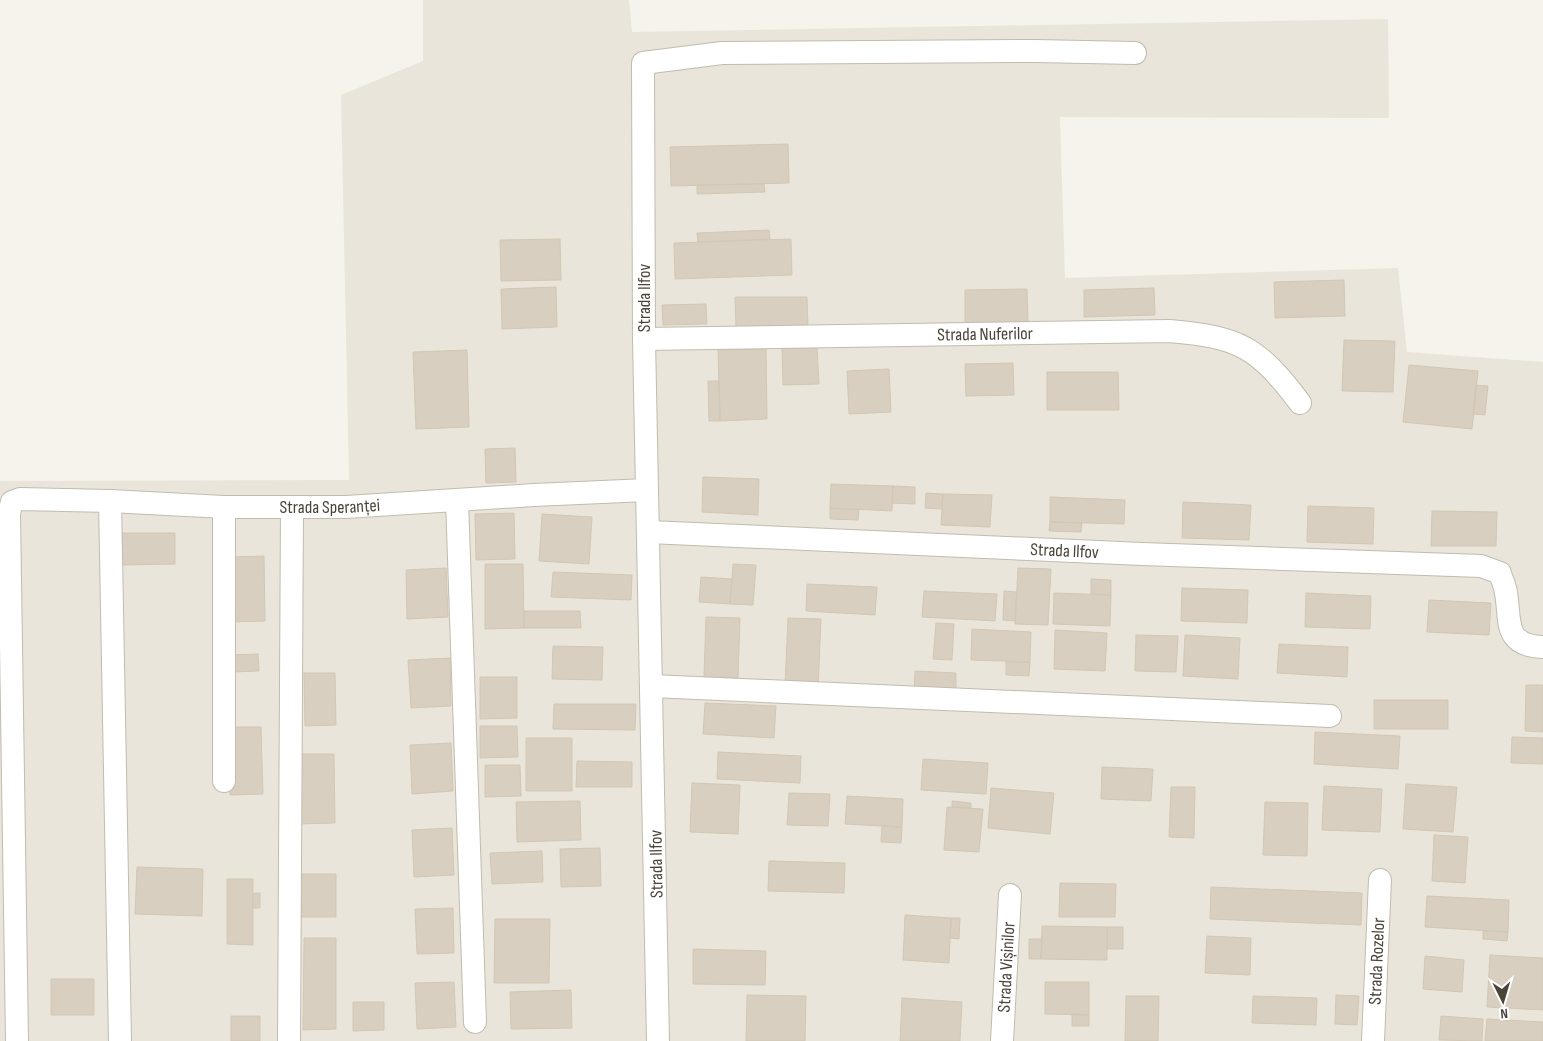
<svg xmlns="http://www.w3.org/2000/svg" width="1543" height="1041" font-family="'Sofia Sans Condensed',sans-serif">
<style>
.residential{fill:#eae5da}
.building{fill:#d8cfc1;stroke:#d3c7b4}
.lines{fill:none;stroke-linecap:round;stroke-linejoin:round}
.minor-casing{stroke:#c2bbae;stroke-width:24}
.minor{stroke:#fff;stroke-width:22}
.labels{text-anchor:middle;stroke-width:5;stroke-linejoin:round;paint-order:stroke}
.street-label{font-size:18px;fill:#4b4439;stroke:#fff}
</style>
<rect width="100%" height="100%" fill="#f6f3ec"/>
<!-- residential -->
<path class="residential" d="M423 0H629L632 32 1388 19 1389 118 1060 117 1065 278 1398 268 1407 352 1543 362V1041H0V481L349 480 341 95 423 61Z"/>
<!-- building -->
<path class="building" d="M788 144 789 183 671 186 670 147Z
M764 184 765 192 697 194V185Z
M769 230 770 239 698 242 697 233Z
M560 239 561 280 501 281 500 240Z
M791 239 792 275 675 279 674 243Z
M1344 280 1345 316 1275 318 1274 282Z
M556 287 557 327 502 329 501 289Z
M1154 288 1155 315 1084 317V290Z
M1027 289 1028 323H965V290Z
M735 297H807L808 328H736Z
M706 304 707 324 663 325 662 305Z
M1344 340 1395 341 1393 392 1342 391Z
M817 347 819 384 783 385 782 348Z
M766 349 767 419 720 421 718 350Z
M467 350 469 427 416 429 413 352Z
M1013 363 1014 395 966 396 965 364Z
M1409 365 1478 371 1472 429 1403 422Z
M889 369 891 412 849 414 847 371Z
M1047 372H1118L1119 410H1047Z
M708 381H719L720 421H709Z
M1476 385 1488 386 1485 415 1473 414Z
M515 448 516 482 486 483 485 449Z
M703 477 759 479 758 515 702 512Z
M831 484 893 486 892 511 830 508Z
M893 486 915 487V504L892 503Z
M926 493 943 494 942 509 925 508Z
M943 494 992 495 990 527 941 525Z
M1050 497 1125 500 1124 524 1050 522Z
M1183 502 1251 505 1249 540 1182 538Z
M1308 506 1374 508 1373 544 1307 542Z
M830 508 859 510 858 520 830 519Z
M1432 511 1497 512 1496 546H1431Z
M514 513 515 559 476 560 475 514Z
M542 514 592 517 589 564 539 561Z
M1050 522 1082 523 1081 532 1049 531Z
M120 533H175V564L121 565Z
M264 556 265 621 230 622V557Z
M485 564H523L524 628 485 629Z
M733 564 756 565 753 605 730 604Z
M446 568 448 617 407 619 406 570Z
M1018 568 1051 569 1048 625 1015 624Z
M553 572 632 575 631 600 551 597Z
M701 577 732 579 730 604 699 602Z
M1091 579 1111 580V595L1091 594Z
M807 584 877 587 875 615 806 611Z
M1182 588 1248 590 1247 623 1181 621Z
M924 591 997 594 995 621 922 617Z
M1004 591 1017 592 1015 621 1003 620Z
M1054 593 1111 595 1110 626 1053 624Z
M1306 593 1371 596 1370 629 1305 627Z
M1429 600 1491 603 1489 635 1427 632Z
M524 611H580L581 628H524Z
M706 617 740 618 738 678 704 677Z
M788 618 821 619 818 688 785 686Z
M936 623 954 624 952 660 933 659Z
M972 629 1031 632 1030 662 971 660Z
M1055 630 1107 633 1105 671 1054 669Z
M1136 635 1178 636 1176 672 1135 671Z
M1185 635 1240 638 1238 679 1183 676Z
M1279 644 1348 647 1347 677 1277 673Z
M553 646 603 647 602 680 552 679Z
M258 654 259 671 231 672V655Z
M450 658 451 706 411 708 408 660Z
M1006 662H1030L1029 676 1006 675Z
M915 671 956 673V694L914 692Z
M304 673H335L336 725 305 726Z
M480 677H517V718L480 719Z
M1526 685H1543V732L1525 731Z
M1374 700H1448V729H1374Z
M705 703 776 706 774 738 703 734Z
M554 704H636L635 730 553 729Z
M480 726H517L518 757 480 758Z
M229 727H261L263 794 230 795Z
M1315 732 1400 736 1398 769 1314 764Z
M1512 737 1543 738V764L1511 763Z
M526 738H572V791H526Z
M451 743 453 791 412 794 410 745Z
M718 752 801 756 800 783 717 779Z
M296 754H334L335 823 298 824Z
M923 759 988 763 986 794 921 790Z
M577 761 632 762V787H576Z
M485 765H520L521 796 485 797Z
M1102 767 1153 769 1151 801 1101 799Z
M692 783 740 785 738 834 690 832Z
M1406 784 1457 787 1453 832 1403 829Z
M1324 786 1382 789 1380 832 1322 830Z
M1171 787H1195L1194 838 1169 837Z
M991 788 1054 793 1050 834 988 828Z
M789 793 830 794 828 826 787 825Z
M847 796 903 799 902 827 845 824Z
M580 801 581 840 517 842 516 802Z
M952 801 971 803V808L952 807Z
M1265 802 1308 803 1307 856 1263 855Z
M947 807 983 809 979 852 944 850Z
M882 826 902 827 901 843 881 842Z
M452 828 454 875 414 877 412 830Z
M1434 835 1468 837 1465 883 1432 881Z
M600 848 601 886 561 887 560 849Z
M542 851 543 882 492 884 490 853Z
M769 861 845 863 844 893 768 891Z
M137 867 203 869 202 916 135 914Z
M302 874H336V917H301Z
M227 879H253V945L227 944Z
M1060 883 1116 884 1115 917H1059Z
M1211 887 1362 893 1361 925 1210 919Z
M253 893H260V908H253Z
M1427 896 1509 900 1508 932 1425 927Z
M453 908 454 953 417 954 415 909Z
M905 915 951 918 949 963 903 960Z
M951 918H960L959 939 950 938Z
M495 919H550L549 983H494Z
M1042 926 1107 927V960L1041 959Z
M1107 927H1123V949H1107Z
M1483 931 1508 932 1507 941 1483 939Z
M1207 936 1251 938 1250 975 1205 973Z
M304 938H336V1029L303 1030Z
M1029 939H1042L1041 959H1029Z
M693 949 766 951 765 985 693 984Z
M1490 955 1543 958V1010L1487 1007Z
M1425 956 1464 960 1462 992 1423 989Z
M51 979H94V1015H51Z
M454 982 456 1027 417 1029 415 983Z
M1045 982H1089V1015L1045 1014Z
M571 990 572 1028 511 1029 510 992Z
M747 995 806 996 805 1041H746Z
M1336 995 1359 996 1357 1025 1335 1024Z
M1126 996H1159L1158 1041H1125Z
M1253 996 1317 998 1316 1025 1252 1023Z
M902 998 962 1002 960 1041H900Z
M353 1002H384V1030L353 1031Z
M1072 1014 1089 1015V1026H1072Z
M231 1016H260V1041H231Z
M1441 1016 1483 1019 1482 1041 1439 1040Z
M1487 1019 1543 1022V1041H1485Z"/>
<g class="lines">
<!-- minor casing -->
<g class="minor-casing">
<g id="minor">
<path id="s1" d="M644 339 1169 331C1239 337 1257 346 1300 403"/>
<path d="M457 500 475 1022"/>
<path d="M110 501 120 1041"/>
<path d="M224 507V781"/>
<path id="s2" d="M649 532 1142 554 1481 566 1500 573C1501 578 1504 583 1505 588 1512 616 1500 646 1543 647"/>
<path d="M652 686 1330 716"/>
<path id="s3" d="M17 1041 9 513 12 502 20 499 110 501 224 507H346L534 495 647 490"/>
<path d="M289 1041 292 508"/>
<path d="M658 1041 644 339 643 63 722 53 1035 51 1135 53"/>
<path id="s4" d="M1002 1041 1010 895"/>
<path id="s5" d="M1373 1041 1380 880"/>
</g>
</g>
<!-- minor -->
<use href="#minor" class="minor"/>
</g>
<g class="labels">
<!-- street labels -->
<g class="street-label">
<text transform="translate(644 298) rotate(-90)" y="6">Strada Ilfov</text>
<text dy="6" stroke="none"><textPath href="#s1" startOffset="341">Strada Nuferilor</textPath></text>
<text dy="6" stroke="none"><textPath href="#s3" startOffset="858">Strada Speranței</textPath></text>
<text dy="6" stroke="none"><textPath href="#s2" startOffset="416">Strada Ilfov</textPath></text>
<text transform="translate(656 864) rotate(-91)" y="6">Strada Ilfov</text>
<text dy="6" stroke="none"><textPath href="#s5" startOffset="80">Strada Rozelor</textPath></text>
<text dy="6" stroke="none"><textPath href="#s4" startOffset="74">Strada Vișinilor</textPath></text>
</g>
</g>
<!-- north arrow -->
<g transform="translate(1503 1001) rotate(175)" stroke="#ffffff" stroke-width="4" paint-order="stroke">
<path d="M0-4L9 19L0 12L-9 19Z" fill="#4b4439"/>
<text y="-8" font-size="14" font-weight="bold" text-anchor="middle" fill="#4b4439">N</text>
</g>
</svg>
